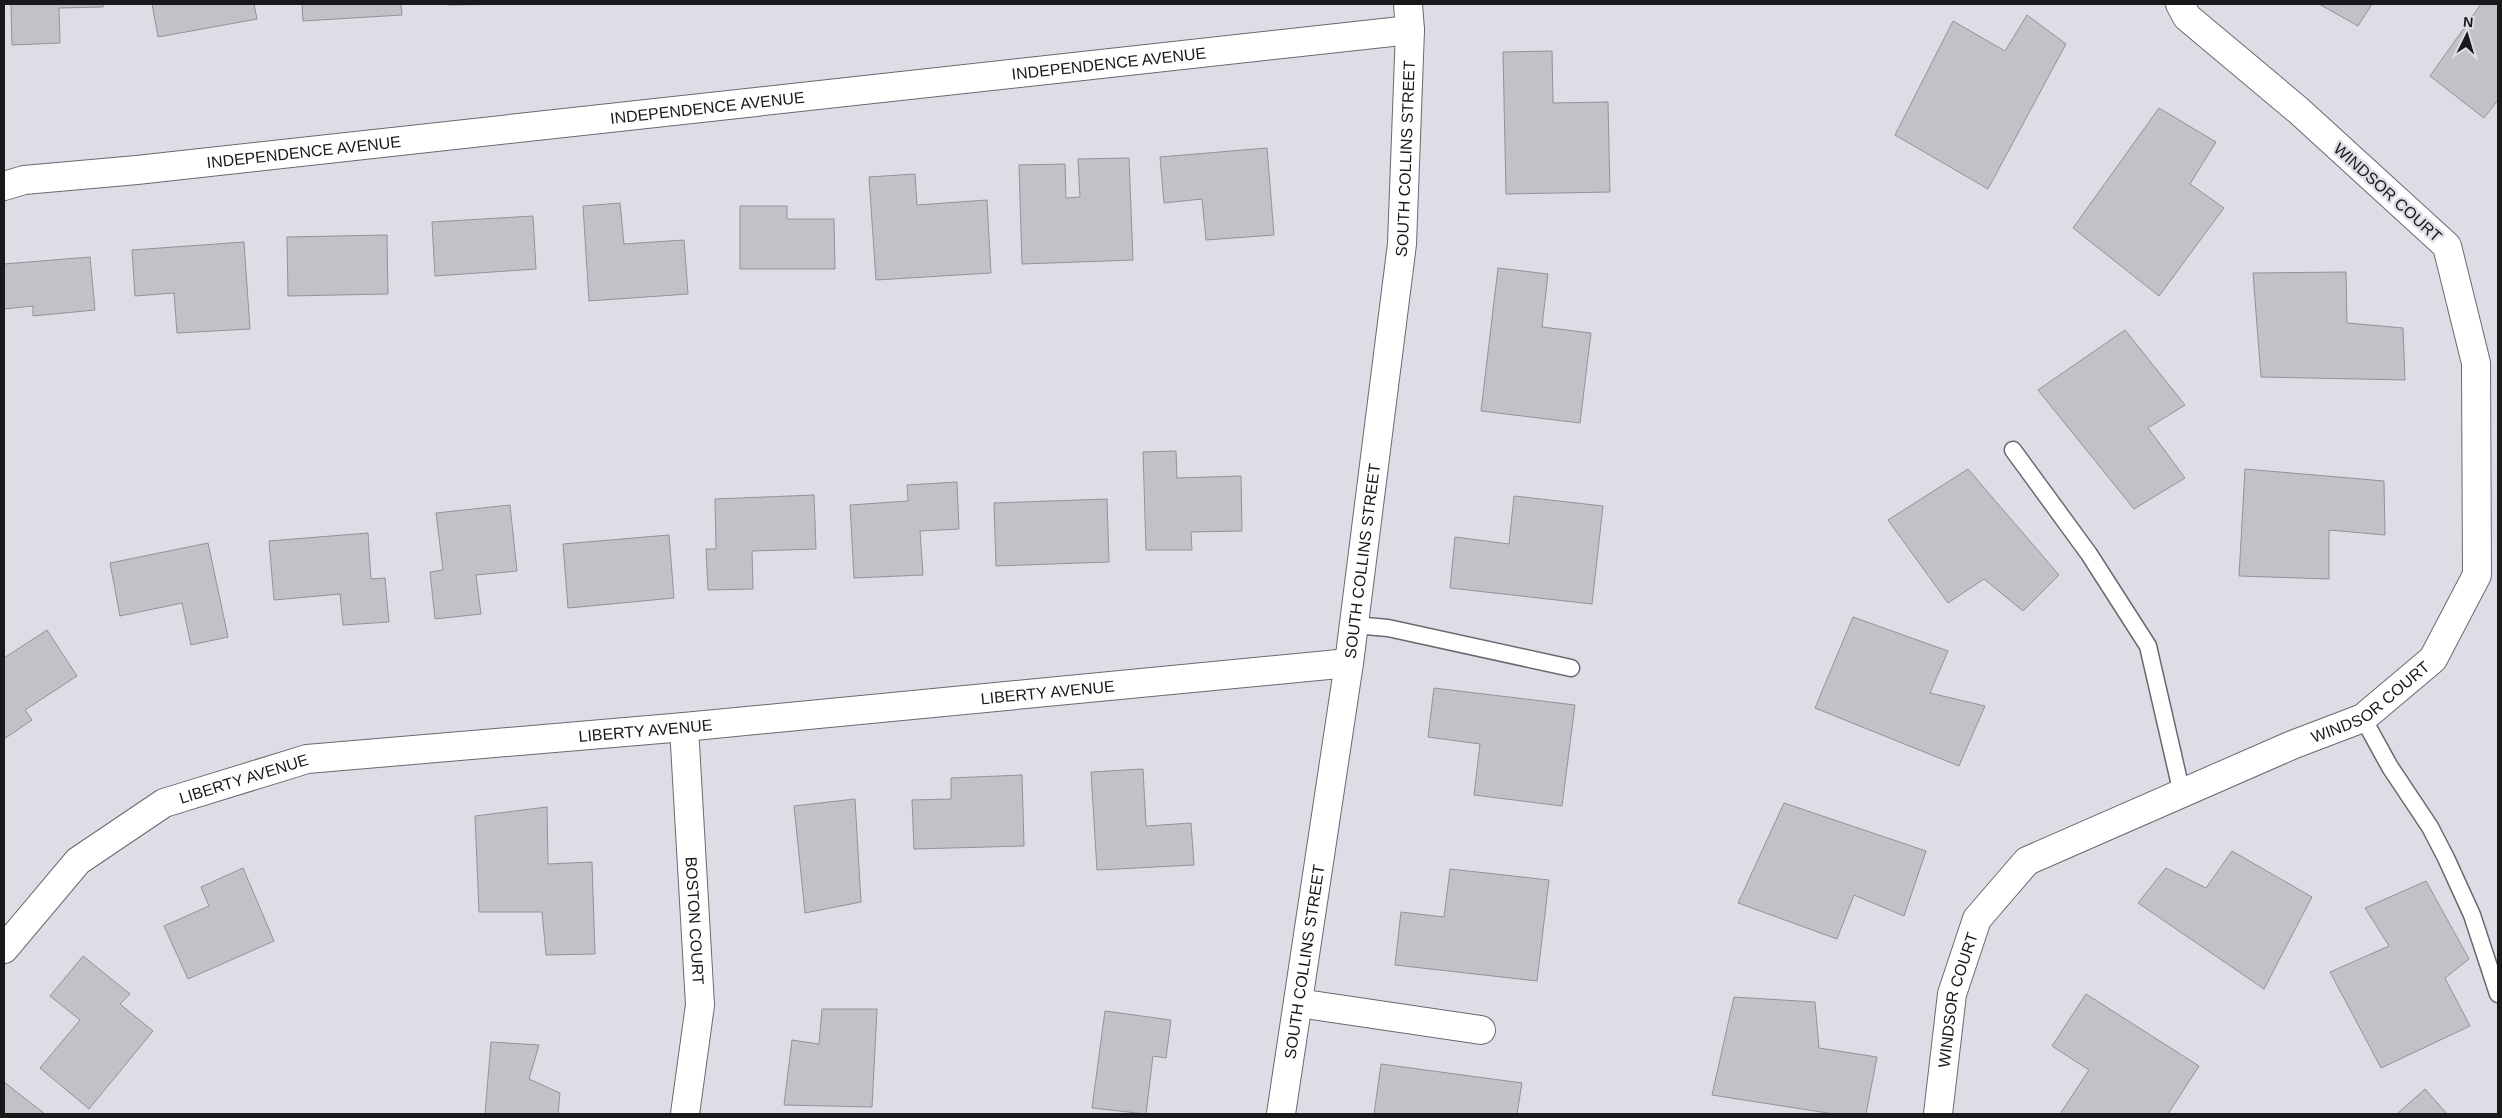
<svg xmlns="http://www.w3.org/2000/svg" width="2502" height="1118" font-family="Arial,sans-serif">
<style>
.building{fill:#c2c1c8;stroke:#939299}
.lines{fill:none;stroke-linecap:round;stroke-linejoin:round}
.lane-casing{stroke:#6a6970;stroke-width:19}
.street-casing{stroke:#6a6970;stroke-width:30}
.lane{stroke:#fff;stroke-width:16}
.street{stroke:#fff;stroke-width:28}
.labels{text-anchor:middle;stroke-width:5;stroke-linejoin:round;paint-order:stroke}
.street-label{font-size:16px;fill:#19191b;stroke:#dedde5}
</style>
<rect width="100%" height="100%" fill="#dedde5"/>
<!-- building -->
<path class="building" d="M11 4H103V7L59 8 60 43 12 45Z
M152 4H254L257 19 158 37Z
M302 4H401L402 15 303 21Z
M448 4H517L448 5Z
M2319 4H2372L2358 26Z
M2481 4H2498V100L2484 118 2430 76Z
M2027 15 2066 44 1988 189 1895 135 1953 21 2005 51Z
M1552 51 1553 103 1608 102 1610 192 1506 194 1503 52Z
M2159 108 2216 142 2190 184 2224 208 2159 296 2073 228Z
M1267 148 1274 235 1206 240 1202 199 1164 203 1160 157Z
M1129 158 1133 260 1022 264 1019 165 1065 164 1066 198 1080 197 1078 159Z
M915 174 917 205 987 200 991 273 876 280 869 177Z
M620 203 624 244 684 240 688 294 589 301 583 206Z
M740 206H787V219H834L835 269H740Z
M533 216 536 269 435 276 432 222Z
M387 235 388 294 288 296 287 237Z
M244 242 250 329 177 333 174 293 135 296 132 250Z
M90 257 95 310 33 316V306L4 309V264Z
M1498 268 1548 274 1542 327 1591 333 1580 423 1481 411Z
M2346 272 2347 323 2403 328 2405 380 2261 377 2253 273Z
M2125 330 2185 405 2148 428 2185 478 2134 509 2038 390Z
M1176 451 1177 478 1241 476 1242 531 1191 532 1192 550H1146L1143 452Z
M1968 469 2059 575 2023 611 1984 579 1948 603 1888 520Z
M2245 469 2384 481 2385 535 2329 530V579L2239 576Z
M957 482 959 529 920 531 923 575 854 578 850 505 908 501 907 485Z
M814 495 816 549 752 551 753 589 708 590 706 549H716L715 499Z
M1514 496 1603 506 1592 604 1450 588 1455 537 1509 544Z
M1107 499 1109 562 996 566 994 503Z
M510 505 517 571 476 575 481 614 435 619 430 572 443 570 436 513Z
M368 533 371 579 385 578 389 622 343 625 340 594 274 600 269 541Z
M669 535 674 598 568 608 563 544Z
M208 543 228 637 191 645 182 603 120 616 110 563Z
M1853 617 1948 651 1930 693 1985 706 1959 766 1815 708Z
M47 630 77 676 25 710 32 720 4 739V658Z
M1434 688 1575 705 1562 806 1474 795 1480 744 1428 737Z
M1143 769 1146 826 1191 823 1194 865 1097 870 1091 772Z
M1022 775 1024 846 914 849 912 800 951 799V778Z
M855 799 861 902 805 913 794 806Z
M1784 803 1926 851 1904 916 1854 895 1837 939 1738 903Z
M547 807 548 864 592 862 595 954 546 955 542 912H479L475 816Z
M2232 851 2312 897 2264 989 2138 903 2166 868 2206 888Z
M243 868 274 941 188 979 164 926 209 906 201 887Z
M1450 869 1549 880 1537 981 1395 965 1401 912 1444 917Z
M2426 881 2469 959 2445 978 2470 1026 2381 1068 2330 972 2389 946 2365 908Z
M83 956 130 994 120 1004 153 1031 89 1109 40 1068 80 1020 50 996Z
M2086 994 2199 1066 2168 1114H2060L2089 1070 2052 1046Z
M1734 997 1815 1002 1819 1048 1877 1057 1866 1114H1834L1712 1095Z
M822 1009H877L872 1107 784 1105 792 1040 819 1044Z
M1105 1011 1171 1020 1166 1058 1153 1056 1146 1114 1092 1108Z
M491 1042 539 1045 529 1079 560 1093 558 1114H485Z
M1381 1064 1522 1083 1517 1114H1374Z
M4 1082 45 1114H4Z
M2425 1089 2447 1114H2397Z"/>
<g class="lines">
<!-- lane casing -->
<g class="lane-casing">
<path id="lane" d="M2013 450 2089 554 2148 646 2182 794
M1354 625 1388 628 1571 668
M2363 718 2390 767 2430 827 2446 858 2472 915 2498 994"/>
</g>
<!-- street casing -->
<g class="street-casing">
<g id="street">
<path id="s1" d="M4 186 24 180 137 170 1410 30"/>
<path id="s2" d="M684 727 700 1005 685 1114"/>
<path id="s3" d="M4 949 78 861 164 803 307 759 684 727 1349 663"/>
<path d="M1298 1003 1481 1030"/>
<path id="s4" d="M1281 1114 1349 663 1402 244 1410 30 1408 4"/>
<path id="s5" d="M1938 1114 1952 994 1977 919 2027 861 2292 745 2363 718 2433 659 2477 575 2476 363 2447 246 2298 110 2187 17 2180 4"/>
</g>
</g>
<!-- lane -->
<use href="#lane" class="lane"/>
<!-- street -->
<use href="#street" class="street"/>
</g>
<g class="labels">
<!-- street labels -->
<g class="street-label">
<text dy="6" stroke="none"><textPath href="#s1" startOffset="1112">INDEPENDENCE AVENUE</textPath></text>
<text dy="6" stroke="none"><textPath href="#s1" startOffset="708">INDEPENDENCE AVENUE</textPath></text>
<text dy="6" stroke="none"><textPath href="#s1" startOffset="302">INDEPENDENCE AVENUE</textPath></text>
<text dy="6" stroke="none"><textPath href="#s4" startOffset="964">SOUTH COLLINS STREET</textPath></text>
<text transform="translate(2388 192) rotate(42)" y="6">WINDSOR COURT</text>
<text dy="6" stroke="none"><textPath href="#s4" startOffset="559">SOUTH COLLINS STREET</textPath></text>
<text dy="6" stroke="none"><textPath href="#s3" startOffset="1112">LIBERTY AVENUE</textPath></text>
<text dy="6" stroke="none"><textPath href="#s5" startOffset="656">WINDSOR COURT</textPath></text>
<text dy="6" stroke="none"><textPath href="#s3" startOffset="708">LIBERTY AVENUE</textPath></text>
<text dy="6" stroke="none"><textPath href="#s3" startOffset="302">LIBERTY AVENUE</textPath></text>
<text dy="6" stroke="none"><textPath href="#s2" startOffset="194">BOSTON COURT</textPath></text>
<text dy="6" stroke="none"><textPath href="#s4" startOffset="154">SOUTH COLLINS STREET</textPath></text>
<text dy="6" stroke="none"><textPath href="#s5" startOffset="116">WINDSOR COURT</textPath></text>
</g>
</g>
<!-- border -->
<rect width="2502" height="1118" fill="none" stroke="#19191b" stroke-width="10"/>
<!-- north arrow -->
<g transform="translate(2467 35) rotate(5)" stroke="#dedde5" stroke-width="4" paint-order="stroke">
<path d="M0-4L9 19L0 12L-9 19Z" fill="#19191b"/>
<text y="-8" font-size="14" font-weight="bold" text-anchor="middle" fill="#19191b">N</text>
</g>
</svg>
